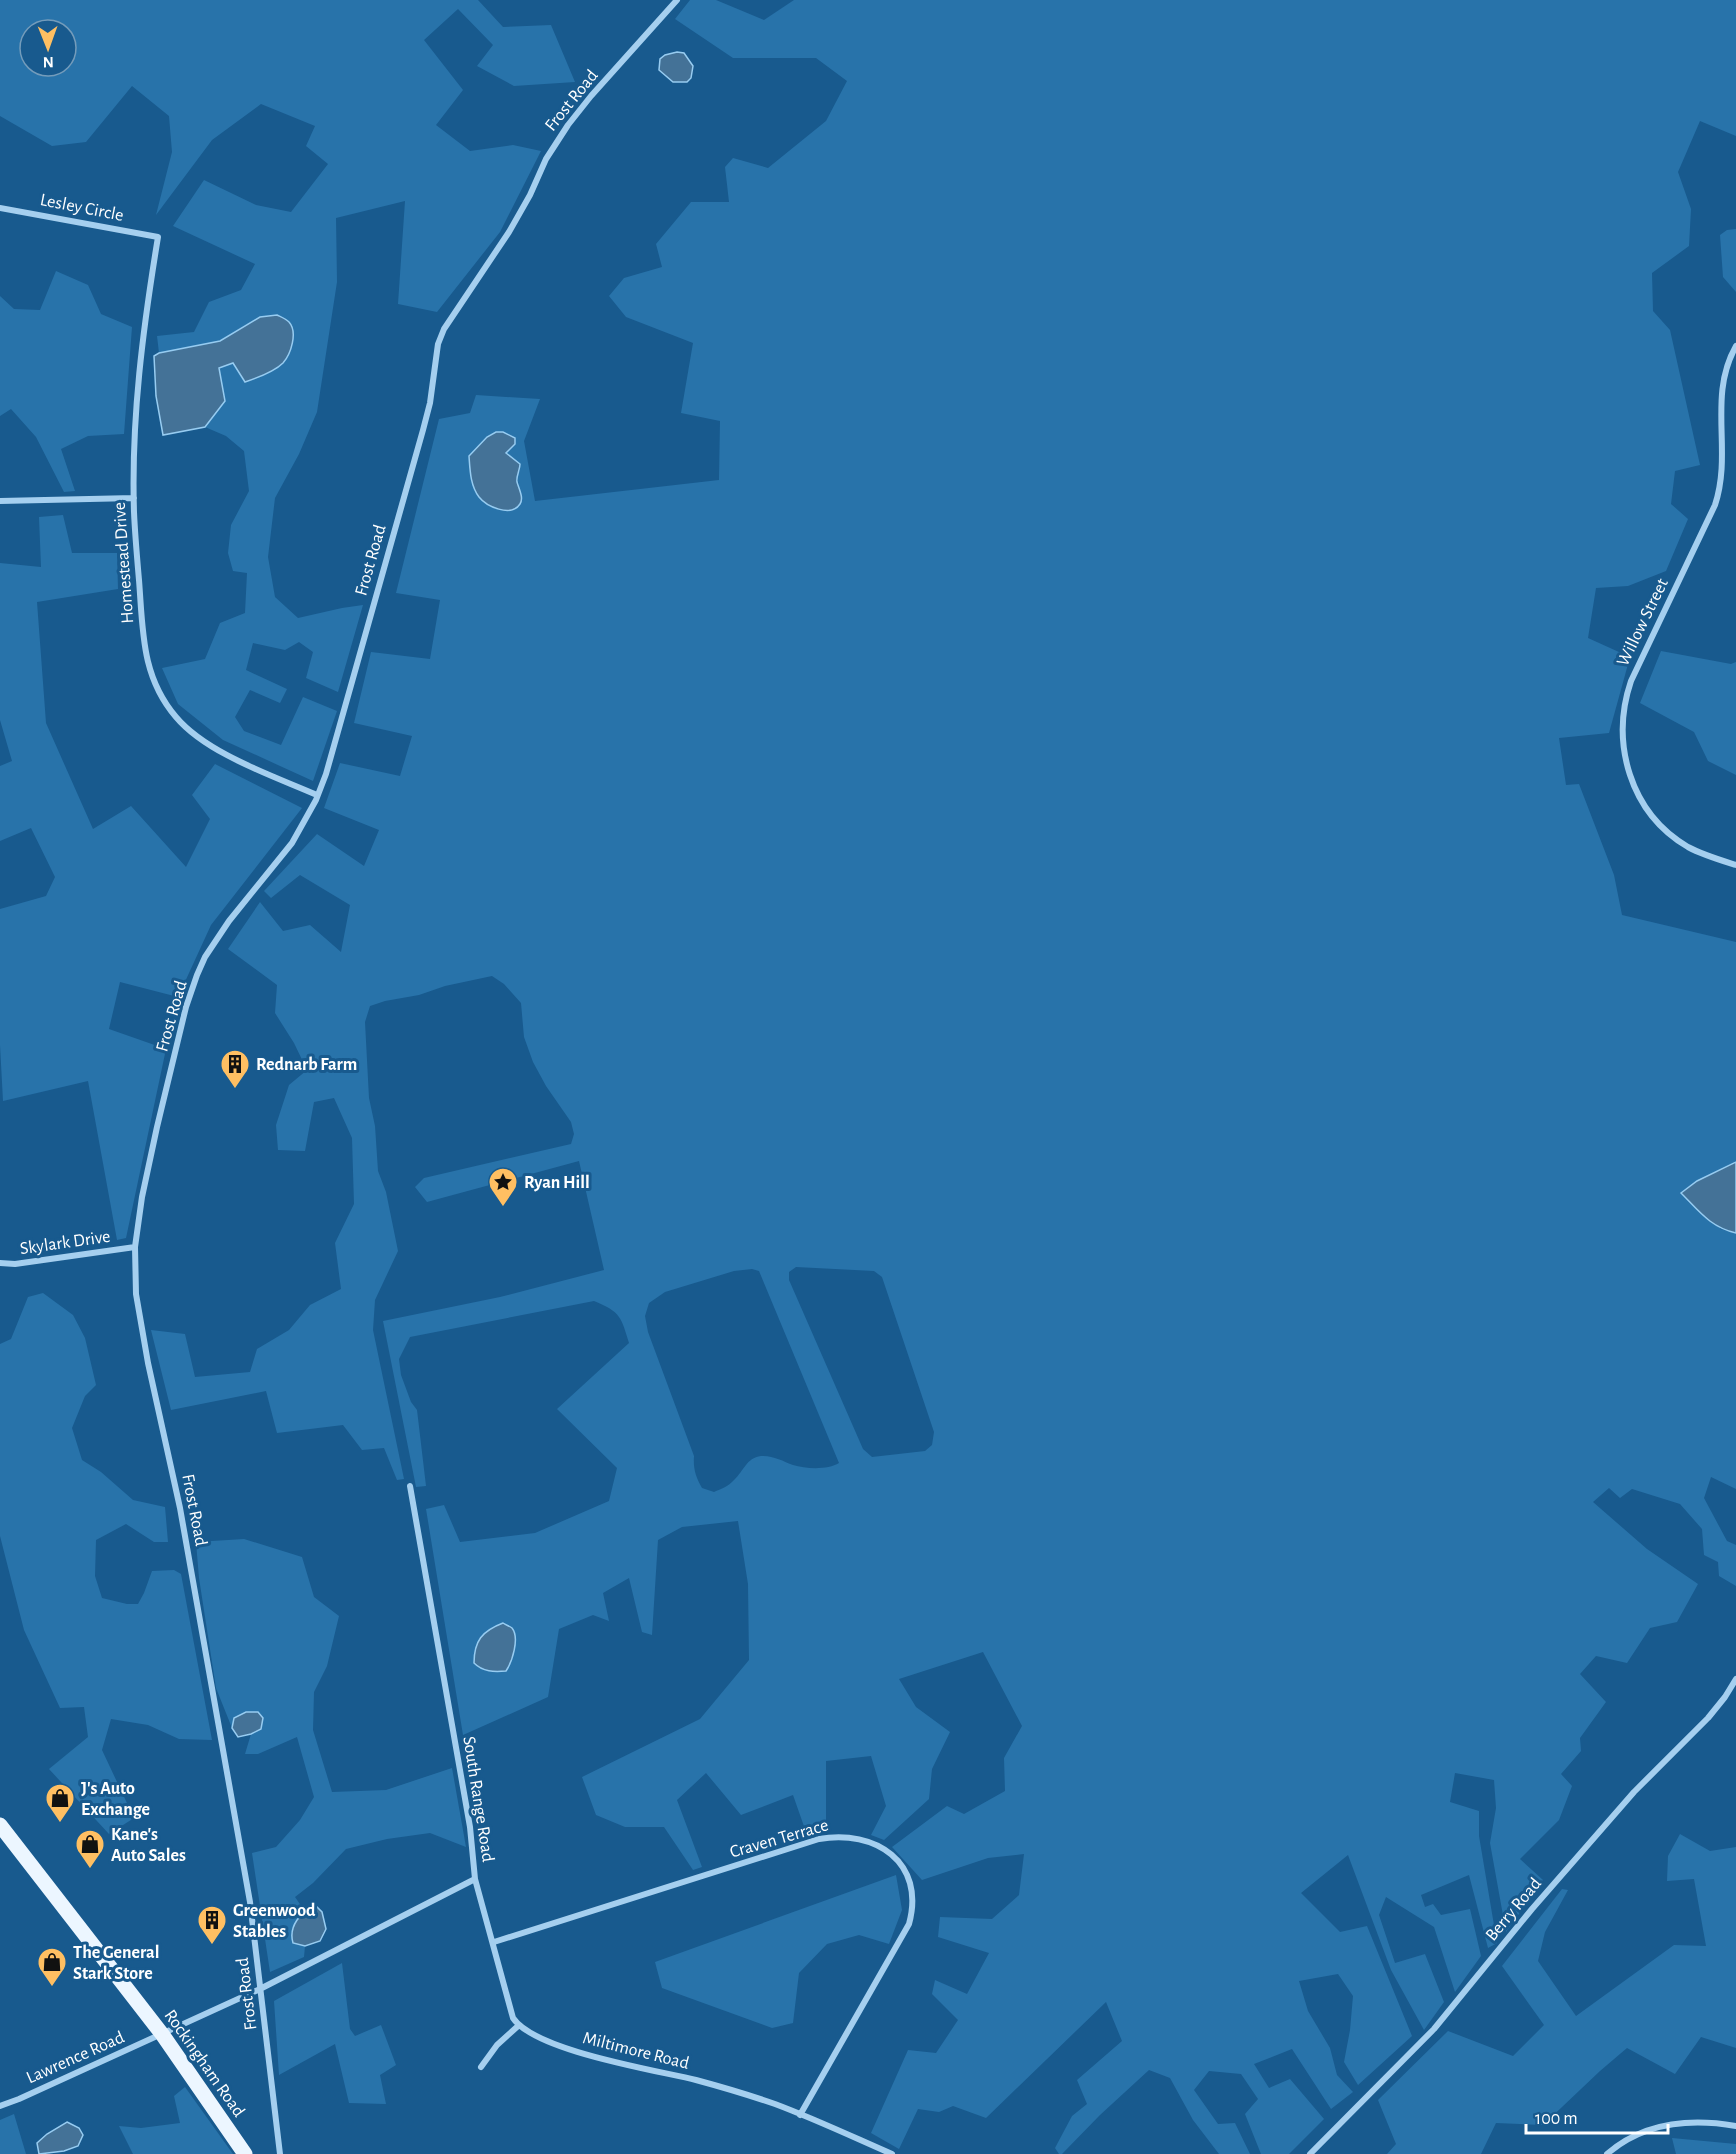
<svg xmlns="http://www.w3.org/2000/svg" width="1736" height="2154" font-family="'Alegreya Sans',sans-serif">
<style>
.green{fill:#2873aa;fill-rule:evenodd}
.water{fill:#447297;stroke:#97ccf1;stroke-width:1.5}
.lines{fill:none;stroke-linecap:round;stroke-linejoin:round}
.minor{stroke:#a5cfef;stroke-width:6}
.primary{stroke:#ecf6ff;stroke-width:15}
.labels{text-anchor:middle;stroke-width:6;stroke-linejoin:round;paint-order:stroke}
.street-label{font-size:18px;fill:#fff;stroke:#185a8e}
.poi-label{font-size:18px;font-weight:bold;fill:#fff;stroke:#185a8e;text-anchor:start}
</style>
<rect width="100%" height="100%" fill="#185a8e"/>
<!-- green -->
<path class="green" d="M0 0H478L503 27 551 25 575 82 514 86 477 66 493 45 458 9 424 40 463 90 436 125 470 151 513 145 541 151 500 232 437 312 398 304 405 201 336 218 337 282 317 412 299 454 275 498 268 557 275 597 298 618 342 608 363 605 338 692 306 678 313 652 299 642 285 650 253 643 246 670 287 689 280 703 250 690 235 717 244 731 281 745 303 697 337 711 313 781 223 740 178 704 162 668 205 659 220 623 245 613 247 573 233 571 228 553 231 525 249 491 244 451 226 436 205 427 225 401 219 368 233 362 260 377 283 363 247 324 220 341 159 353 157 336 194 332 209 302 241 290 255 264 173 226 204 180 256 205 291 212 328 164 306 146 315 126 261 104 212 140 156 215 172 152 169 116 132 86 86 142 52 146 0 116ZM30 30H66V66H30Z
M690 0H716L764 20 794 0H1736V136L1700 121 1678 172 1691 209 1689 246 1652 273 1653 311 1670 330 1700 465 1675 471 1671 504 1688 519 1666 571 1628 586 1596 588 1588 638 1630 657 1609 733 1559 738 1566 785 1579 784 1614 875 1622 915 1736 942V1162L1720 1170V1229L1736 1233V1489L1711 1477 1704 1498 1727 1541 1736 1545V1586L1719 1576 1718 1562 1704 1555 1702 1529 1680 1504 1632 1489 1620 1498 1609 1488 1593 1502 1647 1549 1698 1584 1677 1622 1650 1628 1627 1663 1596 1656 1580 1674 1606 1702 1580 1738 1581 1751 1561 1774 1572 1786 1559 1820 1520 1859 1543 1880 1506 1932 1490 1843 1496 1808 1494 1780 1455 1773 1450 1802 1479 1811V1836L1497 1943 1488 1948 1469 1875 1421 1895 1425 1907 1433 1904 1441 1915 1470 1909 1481 1956 1455 1992 1434 1927 1386 1897 1379 1915 1395 1963 1425 1954 1444 2002 1424 2030 1391 1970 1348 1855 1301 1893 1340 1932 1367 1926 1412 2036 1358 2085 1344 2062 1350 2030 1353 1996 1338 1974 1299 1981 1308 2011 1330 2048 1337 2075 1353 2092 1331 2109 1292 2049 1254 2064 1269 2088 1290 2079 1324 2119 1289 2154H1261L1245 2114 1258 2099 1241 2074 1209 2071 1194 2090 1218 2124 1235 2123 1250 2154H1219L1193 2120 1170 2078 1149 2070 1100 2115 1062 2154H1059L1055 2148 1072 2116 1087 2104 1077 2080 1122 2041 1106 2002 986 2118 953 2106 939 2112 918 2109 899 2149 871 2133 908 2050 936 2053 958 2020 932 1994 935 1980 967 1994 989 1953 938 1937 940 1917 992 1919 1019 1895 1024 1854 988 1858 922 1880 892 1847 947 1806 964 1814 1005 1791 1004 1758 1022 1726 983 1652 899 1679 916 1707 950 1732 932 1769 929 1799 884 1840 871 1835 886 1806 871 1756 826 1761V1827L806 1832 793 1795 741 1815 706 1773 677 1800 702 1867 693 1870 664 1827H625L596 1815 582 1777 700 1719 749 1660 748 1584 738 1521 682 1527 658 1540 652 1635 642 1632 629 1578 603 1593 609 1621 593 1615 559 1629 548 1697 463 1735 426 1509 444 1505 460 1542 535 1533 609 1501 617 1468 557 1409 629 1343C621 1317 621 1312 594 1301L410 1337 399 1359 401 1375 411 1402 417 1410 426 1486 416 1487 383 1321 500 1297 604 1270 579 1161 427 1202 415 1187 424 1178 571 1144 574 1134 571 1122 546 1086 533 1062 524 1037 521 1003 504 984 492 976 445 986 419 995 385 1001 370 1006 365 1022 369 1098 375 1126 378 1171 386 1192 398 1251 375 1300 373 1330 404 1479 397 1480 384 1448 362 1450 343 1425 277 1433 266 1391 171 1410 151 1330 185 1334 195 1377 250 1372 257 1349 289 1330 310 1305 341 1289 335 1243 354 1204 352 1138 334 1098 314 1102 305 1151 278 1150 276 1125 289 1085 307 1070 294 1043 275 1013 277 985 228 949 260 902 283 931 310 925 341 952 350 905 300 875 271 898 264 891 317 834 364 866 379 830 324 808 340 763 400 776 412 736 354 723 371 652 430 659 440 600 396 593 439 419 470 413 476 395 540 399 524 441 535 501 719 480 720 421 681 413 693 343 626 317 609 296 624 278 662 267 656 244 691 202H729L725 167 733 158 768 168 826 121 847 81 816 58H733L675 19ZM496 432H503L512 447 506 453 520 470 517 475 519 487 470 474 469 456 487 437ZM796 1267 874 1271 882 1277 934 1432 932 1445 925 1451 872 1457 863 1449 789 1280V1272ZM752 1269 759 1271 839 1463C828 1470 806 1469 793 1465 783 1461 772 1455 761 1456 746 1458 744 1471 734 1480 729 1486 721 1489 714 1492L702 1488C696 1477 693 1469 694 1456L648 1332 645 1316 649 1303 665 1292 734 1271Z
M1736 229V292L1723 277 1720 235 1727 230Z
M56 271 88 285 101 314 132 327 124 434 88 436 61 449 75 491 64 492 36 437 11 409 0 416V296L14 309 40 310Z
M63 515 72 553H117L118 589 37 602 46 723 93 829 131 806 186 867 210 819 192 795 215 764 302 808 211 925 178 997 120 982 109 1029 166 1049 126 1238 117 1240 88 1081 3 1101 0 1045V909L46 896 55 877 31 828 0 841V766L12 761 0 720V563L41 567 39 517Z
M1661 651 1731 664 1736 662V775L1708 761 1694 732 1640 703Z
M43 1293 73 1315 85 1338 96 1385 85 1396 72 1428 82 1460 101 1472 133 1500 165 1507 168 1542H154L126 1524 96 1540 95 1576 102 1598 127 1604H138L144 1593 152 1571 174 1570 181 1574 212 1740 179 1739 148 1725 111 1719 102 1750 134 1818 109 1834 49 1769 88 1737 84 1707 60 1708 24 1630 0 1536V1344L11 1339 28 1297Z
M244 1539 302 1557 314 1597 339 1616 327 1666 314 1692 313 1730 332 1792 386 1790 452 1768 466 1847 430 1833 387 1839 346 1849 313 1883 295 1897 304 1910 293 1927V1943L305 1946 304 1957 270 1972 252 1853 276 1847 300 1820 314 1797 297 1737 258 1754H245L251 1734 261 1729 234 1718 232 1728 216 1688 199 1578 196 1542Z
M1680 1834 1710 1851 1736 1847V2048L1701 2037 1675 2074 1627 2048 1600 2071 1543 2125 1496 2123 1481 2154H1387L1396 2144 1378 2100 1448 2031 1513 2056 1544 2025 1502 1966 1562 1889 1568 1890 1545 1932 1538 1961 1576 2016 1674 1945 1706 1946 1694 1879 1667 1881 1668 1856Z
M896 1875 902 1910 889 1944 859 1935 827 1944 799 1973 793 2023 772 2028 662 1988 655 1962Z
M342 1963 350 2029 355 2036 381 2025 396 2065 380 2075 386 2104 349 2103 335 2044 279 2075 274 2001Z
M185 2087 233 2154H133L119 2126 141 2128 180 2123 174 2096Z
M14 2114 26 2154H0V2120Z
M1672 2138 1736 2144V2154H1676Z"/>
<!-- water -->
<path class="water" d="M677 52 684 53 693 66 691 78 687 82H673L659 70 660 59 665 55Z
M277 315C281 317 286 319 289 322 298 332 291 354 283 363 274 372 257 378 245 382L233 363 219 368 225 401 205 427 163 435 156 396 154 356 159 353 220 341 260 317Z
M496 432H503L515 438V444L506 453 520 464C520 470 516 476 517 482 519 489 524 498 520 504 511 518 486 506 479 497 470 485 470 469 469 456L487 437Z
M1736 1162V1233C1710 1227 1699 1211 1681 1193L1697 1181Z
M503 1623C506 1625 509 1626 512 1628 520 1638 512 1662 506 1671 494 1672 483 1672 474 1663 474 1641 482 1631 503 1623Z
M246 1712H258L263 1718 261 1729 251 1734 238 1737 232 1728 234 1718Z
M315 1905 322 1912 326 1929 320 1941 305 1946 293 1943C288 1926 301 1912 315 1905Z
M67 2122 79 2128 83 2135 78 2146 64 2151 39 2154 37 2143 47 2134Z"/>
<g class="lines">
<!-- minor -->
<path class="minor" d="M0 208 158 237C143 328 131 419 134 512 135 535 137 557 139 580 143 630 141 676 176 717 207 754 274 776 317 795
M1736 346C1707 397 1733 451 1715 505L1631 681C1610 743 1630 813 1688 847 1703 855 1720 860 1736 865
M0 501 134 498
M0 1263 15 1264 135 1247
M475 1879 513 2018C535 2051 655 2070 696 2080 722 2087 749 2095 775 2104 815 2119 853 2137 892 2154
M494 1942 819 1839C875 1829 926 1862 909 1924L800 2115
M481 2067 497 2045 518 2026
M0 2106 19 2099 260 1989 475 1879 470 1827 410 1486
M280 2154 250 1902 180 1508 148 1363 136 1294 135 1247 142 1197 157 1127 186 1007 197 975 205 957 229 921 292 843 316 800 326 774 423 430 430 403 438 344 444 329 509 232 530 195 546 159 568 125 591 96 677 0
M1310 2154 1434 2029 1532 1909 1634 1792 1708 1718 1725 1697 1736 1679
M1607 2154C1644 2122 1690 2118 1736 2126"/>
<!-- primary -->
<path class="primary" d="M0 1825 162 2034 245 2154"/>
</g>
<!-- icons -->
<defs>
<g id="building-pin" transform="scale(1.5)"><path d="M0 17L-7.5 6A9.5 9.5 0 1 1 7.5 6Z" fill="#ffbf62" stroke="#185a8e"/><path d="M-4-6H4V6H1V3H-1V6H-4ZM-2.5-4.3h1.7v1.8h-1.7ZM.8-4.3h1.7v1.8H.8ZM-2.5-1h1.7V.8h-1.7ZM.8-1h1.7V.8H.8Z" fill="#111"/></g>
<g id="sight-pin" transform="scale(1.5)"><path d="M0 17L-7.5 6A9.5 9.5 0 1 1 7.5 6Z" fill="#ffbf62" stroke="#185a8e"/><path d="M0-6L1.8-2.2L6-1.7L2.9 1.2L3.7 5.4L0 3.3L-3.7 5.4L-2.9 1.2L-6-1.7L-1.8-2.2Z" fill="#111"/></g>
<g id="shop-pin" transform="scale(1.5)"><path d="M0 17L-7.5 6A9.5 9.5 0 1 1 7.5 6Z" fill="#ffbf62" stroke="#185a8e"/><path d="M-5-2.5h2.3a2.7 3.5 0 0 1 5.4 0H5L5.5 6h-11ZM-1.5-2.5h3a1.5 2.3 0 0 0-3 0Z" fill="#111"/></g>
</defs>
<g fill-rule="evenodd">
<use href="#building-pin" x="235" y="1064"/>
<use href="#sight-pin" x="503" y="1182"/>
<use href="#shop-pin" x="60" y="1798"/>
<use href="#shop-pin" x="90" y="1844"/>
<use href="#building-pin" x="212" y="1920"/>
<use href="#shop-pin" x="52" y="1962"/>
</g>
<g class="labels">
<!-- street labels -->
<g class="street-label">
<text transform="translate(571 100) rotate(-51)" y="6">Frost Road</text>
<text transform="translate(82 207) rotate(11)" y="6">Lesley Circle</text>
<text transform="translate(370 560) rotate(-74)" y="6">Frost Road</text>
<text transform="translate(123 563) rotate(-94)" y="6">Homestead Drive</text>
<text transform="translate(1642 622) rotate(-64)" y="6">Willow Street</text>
<text transform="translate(171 1016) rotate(-74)" y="6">Frost Road</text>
<text transform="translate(65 1242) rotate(-8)" y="6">Skylark Drive</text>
<text transform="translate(195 1510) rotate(79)" y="6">Frost Road</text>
<text transform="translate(479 1799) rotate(81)" y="6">South Range Road</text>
<text transform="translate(779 1838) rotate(-16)" y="6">Craven Terrace</text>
<text transform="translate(1513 1909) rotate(-50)" y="6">Berry Road</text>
<text transform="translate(246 1994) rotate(-97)" y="6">Frost Road</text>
<text transform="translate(636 2050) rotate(14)" y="6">Miltimore Road</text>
<text transform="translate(75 2057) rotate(-24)" y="6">Lawrence Road</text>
<text transform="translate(205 2063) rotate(55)" y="6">Rockingham Road</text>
</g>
<!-- poi labels -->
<g class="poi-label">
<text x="256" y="1070">Rednarb Farm</text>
<text x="524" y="1188">Ryan Hill</text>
<text x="81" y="1794">J's Auto<tspan x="81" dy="21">Exchange</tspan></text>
<text x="111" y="1840">Kane's<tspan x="111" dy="21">Auto Sales</tspan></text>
<text x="233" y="1916">Greenwood<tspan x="233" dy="21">Stables</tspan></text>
<text x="73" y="1958">The General<tspan x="73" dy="21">Stark Store</tspan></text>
</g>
</g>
<!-- north arrow -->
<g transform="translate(48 48) rotate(179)"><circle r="28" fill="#185a8e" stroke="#749cbb" stroke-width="1.5"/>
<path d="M0-4.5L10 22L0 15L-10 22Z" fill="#ffbf62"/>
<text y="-9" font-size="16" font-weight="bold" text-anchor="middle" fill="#ffffff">N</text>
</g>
<!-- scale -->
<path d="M1526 2124v9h142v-9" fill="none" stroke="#ffffff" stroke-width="3"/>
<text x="1535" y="2124" font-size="18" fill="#ffffff" stroke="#185a8e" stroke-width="4.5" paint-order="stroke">100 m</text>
</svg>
